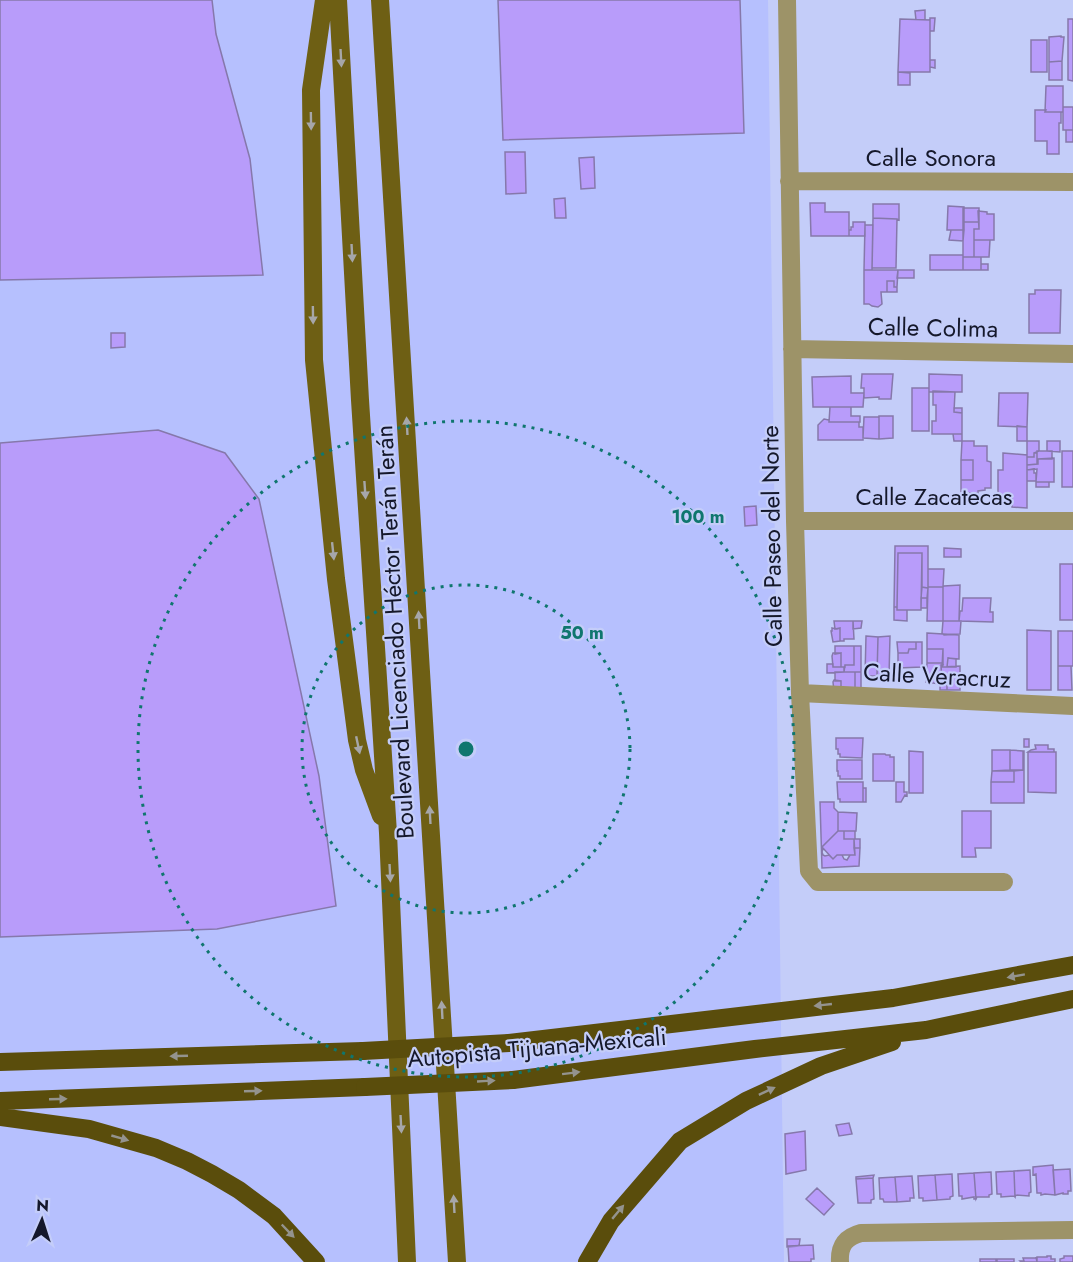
<svg xmlns="http://www.w3.org/2000/svg" width="1073" height="1262" font-family="Jost,sans-serif">
<style>
.built{fill:#b6c0fe}
.building{fill:#b89cfa;stroke:#8678ab;stroke-width:1.5}
.lines{fill:none;stroke-linecap:round;stroke-linejoin:round}
.minor{stroke:#9d9368;stroke-width:18}
.major{stroke:#6e5f14;stroke-width:18}
.highway{stroke:#5a4d0c;stroke-width:18}
.highway-bridge{stroke:#5a4d0c;stroke-width:18}
.oneway{fill:#a6a6a9}
.oneway2{fill:#94938e}
.ring{fill:none;stroke:#0f766e;stroke-width:3;stroke-dasharray:3 6}
.labels{text-anchor:middle;stroke-width:4.5;stroke-linejoin:round;paint-order:stroke}
.street-label{font-size:24px;fill:#15182b;stroke:#c4cdf9}
.centre{fill:#0f766e;stroke:#c4cdf9;stroke-width:3}
.ring-label{font-size:18px;text-anchor:middle;font-weight:bold;fill:#0f766e;stroke:#c4cdf9;stroke-width:4.5;stroke-linejoin:round;paint-order:stroke}
</style>
<rect width="100%" height="100%" fill="#c4cdf9"/>
<!-- built -->
<path class="built" d="M0 0H768L784 1262H0Z"/>
<!-- building -->
<path class="building" d="M0 0H212L216 34 250 159 263 275 0 280Z
M498 0H740L744 133 503 140Z
M925 10V20H916L915 11Z
M930 18H935L934 31H930Z
M900 19 930 20V72H898Z
M1068 19H1073V81L1068 80Z
M1061 36V37H1064L1062 61 1049 62V37Z
M1031 40H1047V72H1031Z
M930 60H935V68L930 67Z
M1062 61V80H1049V62Z
M898 72 910 73V85H898Z
M1046 86H1063V112H1045Z
M1063 107H1073V130H1063Z
M1035 110H1046L1045 112H1061V123H1059V154H1047V141H1035Z
M1066 130H1073V142H1066Z
M505 152H525L526 193 506 194Z
M594 157 595 188 581 189 579 158Z
M565 198 566 218H555L554 199Z
M810 203H825V212H849V236H811Z
M873 204H899V220L897 219 873 218Z
M948 206 964 207V230H947Z
M963 208H979V222H963Z
M978 211 987 212V214H994V240H974V229H979Z
M873 218 897 219 896 268H872Z
M853 222H865V236H849V230H851V227H853Z
M963 222H979V229H974V257H963Z
M865 225H873L872 270H864Z
M951 230H964L963 241 949 240Z
M974 240H990L989 257H974Z
M930 255H963V270H930Z
M963 257H981V270H963Z
M981 264H988V270H981Z
M864 270H898L897 287H894V281H887V292H881L882 304 878 307 872 306 869 304H864Z
M898 270H914V278H897Z
M887 281H894V287H897V292H887Z
M1035 290H1061L1060 333H1029V294H1035Z
M111 333H125V347L111 348Z
M862 374H893L891 399H879V397L864 398V388H861Z
M929 374 962 375V392H929Z
M851 376V393H864L863 407H813L812 377Z
M912 388H929V431H912Z
M933 391 955 392 954 412 962 413V434H932V421H936V405H933Z
M999 393H1028L1027 427 998 426Z
M830 407H851V416H860V422H829Z
M954 408H962V413L954 412Z
M879 416H893V438L879 439Z
M864 417H879V439L863 438Z
M824 419 829 420V422H859V427H863V440H818V425Z
M1017 426 1027 427V441H1017Z
M158 430 225 453 259 499 319 776 336 906 217 929 0 937V443Z
M953 434H962V441H954Z
M962 441H974V446H987V461L991 462V488H985V490L978 491V493H961V480H973V460H961Z
M1027 441H1039V451L1034 453V457H1027Z
M1047 441H1060V452L1047 451Z
M1037 451H1052V459H1038L1037 464Z
M1062 451H1073V487H1062Z
M1003 453 1027 455V508L1012 507V498H998V470H1003Z
M1034 453H1037V464L1027 465V457H1034Z
M1054 458V482H1036L1037 469 1027 470V465L1038 464V459Z
M961 460H973V480H961Z
M1034 469V473H1036V481H1027V470Z
M1036 482H1049V487H1036Z
M756 506 757 525 745 526 744 507Z
M895 546H928V588L922 587V553H898L897 607H894Z
M944 548 961 549V557H944Z
M898 553H922L921 610H897Z
M1060 564H1073V620H1060Z
M928 569H944L943 587H928Z
M960 585 959 621H943V587L944 586Z
M922 587 928 588 927 598H921Z
M928 587H943V621H927Z
M921 598H927V608H921Z
M963 598H991L990 612H993V622L959 621 960 611H962Z
M894 607H897V610H907V621L894 620Z
M834 621H853L854 639H844V641H840V628L835 629Z
M853 621H862L861 628 853 629Z
M943 621H961L960 634 944 635 942 633Z
M832 628 837 629 840 628V641L833 642 831 631H832Z
M1027 630 1051 631V690H1027Z
M1058 631H1073V666H1058Z
M927 633 959 635V659L948 658 947 667H942L943 649H927Z
M866 636 878 637 877 676H865Z
M890 636 889 676H877L878 637Z
M897 642H916V649H909L908 653H898Z
M916 642H922V667L898 668V653H908L909 649H916Z
M835 646H854V665H845V667H841V653L835 654Z
M854 646H861V672H844L845 665H854Z
M927 649H943V663H927Z
M833 653H841V667H833L832 656Z
M948 658 956 659V667H947Z
M927 663H943V665H941L942 681 940 684 926 682Z
M827 664H833V667H844V672L827 673Z
M941 665H943L942 667 960 666V690H947V681H942Z
M1058 666H1071L1072 690H1058Z
M835 672H855V692H841V681H835Z
M855 672H861V689H855Z
M834 680 841 681V692H834L833 682Z
M942 681H947V690H940V684Z
M836 738H863L862 758 840 757V754H838V749H836Z
M1024 739H1029V747H1024Z
M1035 745H1048V749H1054V752H1028L1031 750 1036 749Z
M992 750H1010V770L992 771Z
M1010 750 1023 751V770H1010Z
M909 751 923 752V793H909Z
M1023 751H1024V803H991V782H1014V771L1023 770Z
M1028 752H1056V793L1028 792Z
M873 754H885L886 755H890V757H894V781H873Z
M837 760H862V779H840V776H838V771H837Z
M992 771H1014V782H991Z
M837 782H863V802H840V799H838Z
M896 782H904V792H907V796L905 795 901 802H896Z
M863 788H866V802H863Z
M820 802H834V808L838 812V831L822 847 823 849 822 852 823 855 825 856 829 855 833 859 837 855H842L844 859 847 860 850 855H855L854 848H860L859 866 822 868Z
M962 811H991V848H975L976 857H962Z
M838 812 857 813 856 831H838Z
M838 831H844V839H854L855 855H837L833 859 822 847Z
M844 831H855V839H844Z
M854 839H860V848H854Z
M849 1123 852 1134 839 1136 836 1125Z
M805 1131 806 1170 786 1174 785 1134Z
M1053 1165 1055 1195 1045 1194 1041 1195V1193H1037L1036 1174 1033 1175V1167Z
M1070 1169 1071 1191H1068V1194H1063V1193L1055 1195 1053 1170Z
M1030 1170 1031 1192 1029 1193V1196L1016 1195 1015 1197 1014 1171Z
M1014 1171 1015 1197 1014 1196 1001 1197V1194H997L996 1172Z
M991 1172 992 1194 989 1195V1197H977L976 1199 974 1173Z
M974 1173 976 1199H974V1197L962 1199V1196H959L958 1174Z
M952 1174 953 1196 950 1197V1199L937 1200 935 1175Z
M874 1175 873 1178 856 1179V1177Z
M935 1175 937 1200 923 1201V1198H919L918 1176Z
M912 1176 914 1198H910V1201L897 1202 895 1177Z
M895 1177 897 1202H884L883 1199H880L879 1178Z
M873 1178 874 1199 871 1200V1203H858L856 1179Z
M817 1188 834 1204 824 1215 806 1199Z
M787 1239H800L799 1246 787 1247Z
M813 1245 814 1259H811V1262H789L788 1246Z
M1047 1256H1051V1259H1055V1262H1037V1257H1047Z
M1064 1256H1073V1262H1060V1259L1064 1258Z
M1036 1257 1037 1262H1021L1020 1261H1024L1023 1258H1036Z
M980 1259H996V1262H980Z
M997 1259H1014V1262H997Z"/>
<g class="lines">
<!-- minor -->
<path class="minor" d="M787 0 795 521 800 693 809 871 818 882H1004
M789 181 1073 182
M792 349 1073 354
M795 521H1073
M800 693 1073 706
M840 1262C839 1245 846 1237 861 1233L1073 1230"/>
<!-- major -->
<path class="major" d="M324 0 311 90 314 360 336 579 357 740 364 770 381 816
M338 0 360 400 388 833 407 1262
M380 0 457 1262"/>
<!-- highway -->
<path class="highway" d="M509 1043 893 998 1073 965
M0 1062 363 1051
M513 1080 755 1049 926 1030 1073 999
M0 1101 365 1087
M0 1117 89 1129 156 1148 187 1161 212 1174 239 1190 274 1216 316 1262
M587 1262 611 1221 680 1141 746 1101 821 1066 892 1042"/>
<!-- highway-bridge -->
<path class="highway-bridge" d="M363 1051 509 1043
M365 1087 513 1080"/>
</g>
<!-- one-way arrows -->
<defs><path id="oneway-solid" d="M-6-.8H1V-3.2L6.5 0L1 3.2V.8H-6Z" transform="scale(1.5)"/></defs>
<g class="oneway">
<use href="#oneway-solid" transform="translate(341 58) rotate(87)"/>
<use href="#oneway-solid" transform="translate(311 121) rotate(89)"/>
<use href="#oneway-solid" transform="translate(352 253) rotate(87)"/>
<use href="#oneway-solid" transform="translate(313 315) rotate(89)"/>
<use href="#oneway-solid" transform="translate(407 426) rotate(-93)"/>
<use href="#oneway-solid" transform="translate(365 490) rotate(86)"/>
<use href="#oneway-solid" transform="translate(333 551) rotate(84)"/>
<use href="#oneway-solid" transform="translate(419 620) rotate(-93)"/>
<use href="#oneway-solid" transform="translate(358 745) rotate(78)"/>
<use href="#oneway-solid" transform="translate(430 815) rotate(-93)"/>
<use href="#oneway-solid" transform="translate(390 873) rotate(87)"/>
<use href="#oneway-solid" transform="translate(442 1010) rotate(-93)"/>
<use href="#oneway-solid" transform="translate(401 1124) rotate(87)"/>
<use href="#oneway-solid" transform="translate(454 1204) rotate(-93)"/>
</g>
<g class="oneway2">
<use href="#oneway-solid" transform="translate(1016 976) rotate(170)"/>
<use href="#oneway-solid" transform="translate(823 1005) rotate(174)"/>
<use href="#oneway-solid" transform="translate(179 1056) rotate(178)"/>
<use href="#oneway-solid" transform="translate(571 1073) rotate(-7)"/>
<use href="#oneway-solid" transform="translate(486 1081) rotate(-3)"/>
<use href="#oneway-solid" transform="translate(253 1091) rotate(-2)"/>
<use href="#oneway-solid" transform="translate(767 1091) rotate(-25)"/>
<use href="#oneway-solid" transform="translate(58 1099) rotate(-2)"/>
<use href="#oneway-solid" transform="translate(120 1138) rotate(16)"/>
<use href="#oneway-solid" transform="translate(618 1212) rotate(-50)"/>
<use href="#oneway-solid" transform="translate(288 1231) rotate(46)"/>
</g>
<!-- distance rings -->
<g class="ring">
<circle cx="466" cy="749" r="164"/>
<circle cx="466" cy="749" r="328"/>
</g>
<g class="labels">
<!-- street labels -->
<g class="street-label">
<text x="931" y="166">Calle Sonora</text>
<text transform="translate(933 328) rotate(1)" y="8">Calle Colima</text>
<text x="934" y="505">Calle Zacatecas</text>
<text transform="translate(772 536) rotate(-91)" y="8">Calle Paseo del Norte</text>
<text transform="translate(395 632) rotate(-93)" y="8">Boulevard Licenciado Héctor Terán Terán</text>
<text transform="translate(937 676) rotate(3)" y="8">Calle Veracruz</text>
<text transform="translate(537 1048) rotate(-5)" y="8">Autopista Tijuana-Mexicali</text>
</g>
</g>
<circle cx="466" cy="749" r="9" class="centre"/>
<g class="ring-label">
<text x="698" y="523">100 m</text>
<text x="582" y="639">50 m</text>
</g>
<!-- north arrow -->
<g transform="translate(42 1220) rotate(3)" stroke="#c4cdf9" stroke-width="4.5" paint-order="stroke">
<path d="M0-4.5L10 22L0 15L-10 22Z" fill="#15182b"/>
<text y="-9" font-size="16" font-weight="bold" text-anchor="middle" fill="#15182b">N</text>
</g>
</svg>
